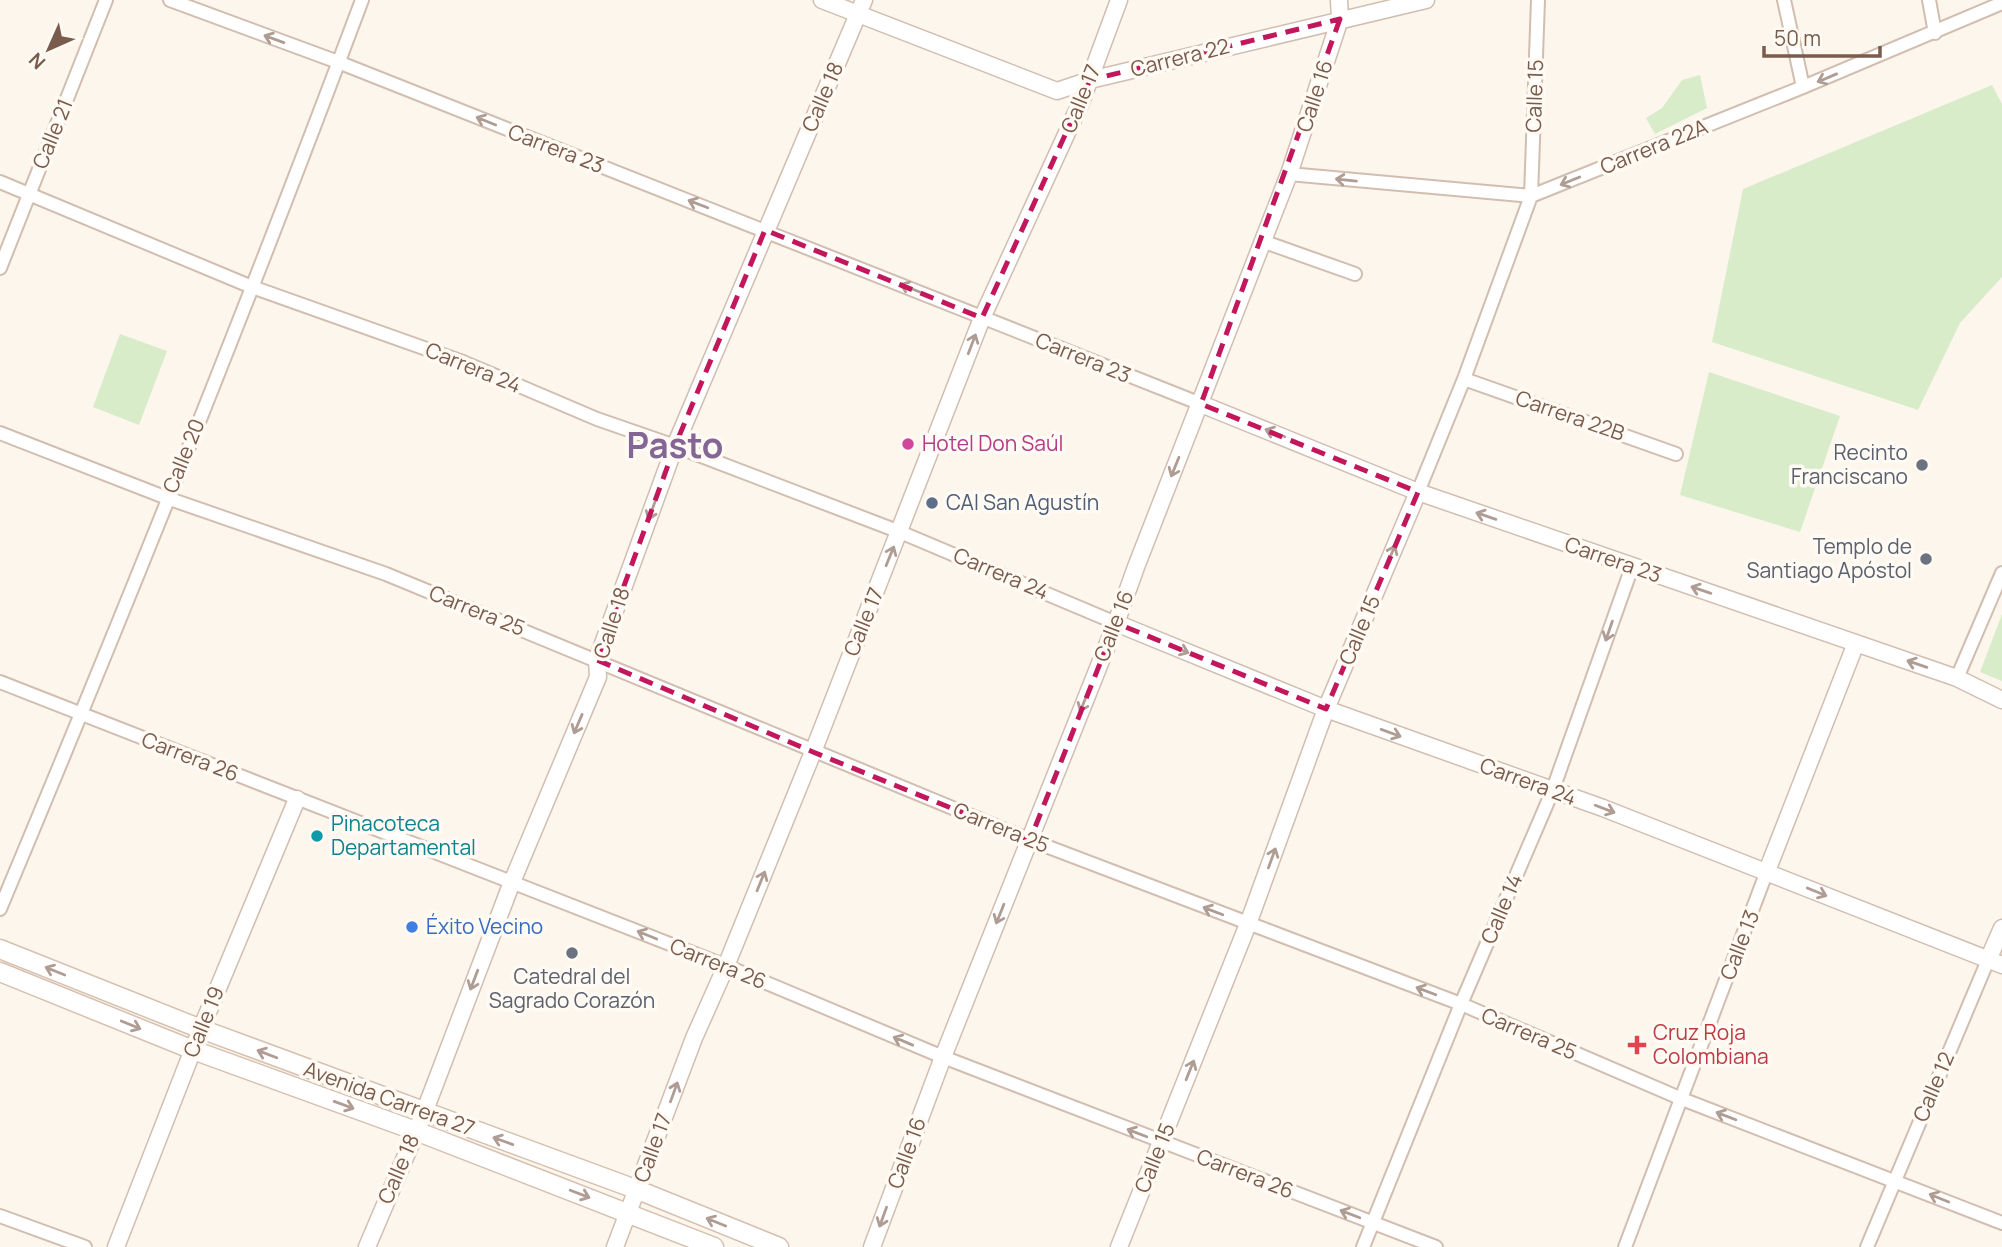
<svg xmlns="http://www.w3.org/2000/svg" width="2002" height="1247" font-family="Manrope,sans-serif">
<style>
.green{fill:#d8ecc9}
.lines{fill:none;stroke-linecap:round;stroke-linejoin:round}
.minor-casing{stroke:#d1beb0;stroke-width:16}
.tertiary-casing{stroke:#d1beb0;stroke-width:19}
.secondary-casing{stroke:#d6c0b0;stroke-width:21}
.minor{stroke:#fff;stroke-width:12}
.tertiary{stroke:#fff;stroke-width:16}
.secondary{stroke:#fff;stroke-width:18}
.oneway{stroke:#af9d94}
.marked{fill:none;stroke:#c2185b;stroke-width:5;stroke-dasharray:14 9;stroke-linejoin:round}
.hotel-dot{fill:#d1479c;stroke:#fffaf3;stroke-width:2.5}
.worship-dot{fill:#6b7280;stroke:#fffaf3;stroke-width:2.5}
.service-dot{fill:#5c6f8a;stroke:#fffaf3;stroke-width:2.5}
.culture-dot{fill:#0f9aa8;stroke:#fffaf3;stroke-width:2.5}
.shop-dot{fill:#3f7fe0;stroke:#fffaf3;stroke-width:2.5}
.health-dot{fill:#e0444e;stroke:#fffaf3;stroke-width:2.5}
.labels{text-anchor:middle;stroke-width:7;stroke-linejoin:round;paint-order:stroke}
.street-label{font-size:21px;fill:#7a5c4d;stroke:#fffaf3}
.hotel-label{font-size:21px;fill:#b23c85;stroke:#fffaf3;text-anchor:start}
.worship-label{font-size:21px;fill:#5b616d;stroke:#fffaf3;text-anchor:end}
.service-label{font-size:21px;fill:#4e5e75;stroke:#fffaf3;text-anchor:start}
.culture-label{font-size:21px;fill:#0d838f;stroke:#fffaf3;text-anchor:start}
.shop-label{font-size:21px;fill:#366cbe;stroke:#fffaf3;text-anchor:start}
.health-label{font-size:21px;fill:#be3a42;stroke:#fffaf3;text-anchor:start}
.town-label{font-size:35px;font-weight:bold;fill:#846695;stroke:#fffaf3}
</style>
<rect width="100%" height="100%" fill="#fdf6ec"/>
<!-- green -->
<path class="green" d="M1700 75 1707 108 1655 134 1646 118 1662 108 1682 80Z
M1992 85 2002 104V277L1960 323 1918 410 1712 342 1743 189Z
M120 334 167 351 139 425 93 407Z
M1709 372 1840 416 1800 532 1680 495Z
M2002 614V681L1980 672Z"/>
<g class="lines">
<!-- minor casing -->
<g class="minor-casing">
<path id="minor" d="M170 0 338 62 1201 404
M1784 0 1803 87
M1929 0 1935 33
M1289 174 1531 196 1803 87 2002 3
M0 182 252 287 463 362 597 419 675 446 900 532 1116 623
M1262 241 1355 274
M0 268 106 0
M1464 379 1676 454
M0 433 167 498 386 574 1030 840 1461 1004 1682 1099 2002 1223
M1418 492 1464 379 1531 196 1538 0
M1957 678 2002 573
M0 682 726 966 943 1057 1436 1247
M0 909C126 608 248 305 362 0
M0 1216 85 1247
M1363 1247 1461 1004 1552 792 1632 567
M1625 1247 1767 871
M1867 1247 1988 960"/>
</g>
<!-- tertiary casing -->
<g class="tertiary-casing">
<path id="tertiary" d="M822 0 1057 91 1090 80 1426 0
M1201 404 1418 492 1957 678 2002 700
M1116 623 1326 709 1603 808 2002 965
M1767 871 1856 643
M1988 960 2002 928
M116 1247 201 1029 297 799
M367 1247 424 1113 512 882 598 677 597 660 675 446 864 0
M615 1247 694 1038 726 966 813 752 982 318 1082 100 1119 0
M872 1247 943 1057 1116 623 1136 567 1289 174 1340 19 1339 0
M1119 1247 1248 924 1326 709 1418 492"/>
</g>
<!-- secondary casing -->
<g class="secondary-casing">
<path id="secondary" d="M0 949 201 1029 638 1190 779 1247
M0 972 193 1050 416 1131 714 1247"/>
</g>
<!-- minor -->
<use href="#minor" class="minor"/>
<!-- tertiary -->
<use href="#tertiary" class="tertiary"/>
<!-- secondary -->
<use href="#secondary" class="secondary"/>
</g>
<!-- one-way arrows -->
<defs><path id="oneway-shaft" d="M-6 0H5M1.5-3L5.5 0L1.5 3" fill="none" stroke-width="1.6" stroke-linecap="round" stroke-linejoin="round" transform="scale(1.75)"/></defs>
<g class="oneway">
<use href="#oneway-shaft" transform="translate(274 39) rotate(-160)"/>
<use href="#oneway-shaft" transform="translate(1827 78) rotate(157)"/>
<use href="#oneway-shaft" transform="translate(486 121) rotate(-158)"/>
<use href="#oneway-shaft" transform="translate(1346 180) rotate(-174)"/>
<use href="#oneway-shaft" transform="translate(1570 181) rotate(158)"/>
<use href="#oneway-shaft" transform="translate(698 204) rotate(-159)"/>
<use href="#oneway-shaft" transform="translate(910 288) rotate(-158)"/>
<use href="#oneway-shaft" transform="translate(972 344) rotate(-69)"/>
<use href="#oneway-shaft" transform="translate(1275 433) rotate(-159)"/>
<use href="#oneway-shaft" transform="translate(1175 467) rotate(112)"/>
<use href="#oneway-shaft" transform="translate(652 510) rotate(110)"/>
<use href="#oneway-shaft" transform="translate(1486 516) rotate(-161)"/>
<use href="#oneway-shaft" transform="translate(1391 555) rotate(-67)"/>
<use href="#oneway-shaft" transform="translate(890 556) rotate(-68)"/>
<use href="#oneway-shaft" transform="translate(1701 590) rotate(-161)"/>
<use href="#oneway-shaft" transform="translate(1609 631) rotate(109)"/>
<use href="#oneway-shaft" transform="translate(1179 649) rotate(22)"/>
<use href="#oneway-shaft" transform="translate(1917 664) rotate(-161)"/>
<use href="#oneway-shaft" transform="translate(1084 702) rotate(112)"/>
<use href="#oneway-shaft" transform="translate(578 724) rotate(113)"/>
<use href="#oneway-shaft" transform="translate(1391 733) rotate(20)"/>
<use href="#oneway-shaft" transform="translate(1605 809) rotate(21)"/>
<use href="#oneway-shaft" transform="translate(1272 858) rotate(-70)"/>
<use href="#oneway-shaft" transform="translate(761 881) rotate(-68)"/>
<use href="#oneway-shaft" transform="translate(1817 892) rotate(22)"/>
<use href="#oneway-shaft" transform="translate(1213 911) rotate(-159)"/>
<use href="#oneway-shaft" transform="translate(1000 914) rotate(112)"/>
<use href="#oneway-shaft" transform="translate(647 935) rotate(-158)"/>
<use href="#oneway-shaft" transform="translate(55 971) rotate(-158)"/>
<use href="#oneway-shaft" transform="translate(474 980) rotate(111)"/>
<use href="#oneway-shaft" transform="translate(1426 991) rotate(-159)"/>
<use href="#oneway-shaft" transform="translate(131 1025) rotate(22)"/>
<use href="#oneway-shaft" transform="translate(903 1041) rotate(-157)"/>
<use href="#oneway-shaft" transform="translate(267 1054) rotate(-159)"/>
<use href="#oneway-shaft" transform="translate(1190 1070) rotate(-68)"/>
<use href="#oneway-shaft" transform="translate(674 1092) rotate(-70)"/>
<use href="#oneway-shaft" transform="translate(344 1105) rotate(20)"/>
<use href="#oneway-shaft" transform="translate(1726 1116) rotate(-159)"/>
<use href="#oneway-shaft" transform="translate(1137 1133) rotate(-159)"/>
<use href="#oneway-shaft" transform="translate(503 1141) rotate(-160)"/>
<use href="#oneway-shaft" transform="translate(580 1194) rotate(21)"/>
<use href="#oneway-shaft" transform="translate(1939 1198) rotate(-158)"/>
<use href="#oneway-shaft" transform="translate(1350 1214) rotate(-159)"/>
<use href="#oneway-shaft" transform="translate(883 1217) rotate(110)"/>
<use href="#oneway-shaft" transform="translate(716 1222) rotate(-158)"/>
</g>
<!-- marked area -->
<path class="marked" d="M1340 19 1201 404 1418 492 1326 709 1116 623 1030 840 813 752 597 660 675 446 765 230 982 318 1090 80Z"/>
<!-- markers -->
<circle class="hotel-dot" cx="908" cy="444" r="7"/>
<g class="worship-dot">
<circle cx="1922" cy="465" r="7"/>
<circle cx="1926" cy="559" r="7"/>
<circle cx="572" cy="953" r="7"/>
</g>
<circle class="service-dot" cx="932" cy="503" r="7"/>
<circle class="culture-dot" cx="317" cy="836" r="7"/>
<circle class="shop-dot" cx="412" cy="927" r="7"/>
<path class="health-dot" d="M1633.5 1034.5h7v7h7v7h-7v7h-7v-7h-7v-7h7z"/>
<g class="labels">
<!-- street labels -->
<g class="street-label">
<text transform="translate(1180 58) rotate(-14)" y="7">Carrera 22</text>
<text transform="translate(1315 96) rotate(-72)" y="7">Calle 16</text>
<text transform="translate(1535 96) rotate(-88)" y="7">Calle 15</text>
<text transform="translate(823 97) rotate(-67)" y="7">Calle 18</text>
<text transform="translate(1081 99) rotate(-68)" y="7">Calle 17</text>
<text transform="translate(53 134) rotate(-68)" y="7">Calle 21</text>
<text transform="translate(1654 147) rotate(-22)" y="7">Carrera 22A</text>
<text transform="translate(556 149) rotate(21)" y="7">Carrera 23</text>
<text transform="translate(1083 358) rotate(22)" y="7">Carrera 23</text>
<text transform="translate(473 368) rotate(22)" y="7">Carrera 24</text>
<text transform="translate(1570 416) rotate(19)" y="7">Carrera 22B</text>
<text transform="translate(184 456) rotate(-68)" y="7">Calle 20</text>
<text transform="translate(1613 560) rotate(19)" y="7">Carrera 23</text>
<text transform="translate(1001 574) rotate(23)" y="7">Carrera 24</text>
<text transform="translate(477 611) rotate(22)" y="7">Carrera 25</text>
<text transform="translate(864 622) rotate(-68)" y="7">Calle 17</text>
<text transform="translate(612 623) rotate(-72)" y="7">Calle 18</text>
<text transform="translate(1114 626) rotate(-69)" y="7">Calle 16</text>
<text transform="translate(1360 630) rotate(-67)" y="7">Calle 15</text>
<text transform="translate(190 757) rotate(21)" y="7">Carrera 26</text>
<text transform="translate(1528 782) rotate(20)" y="7">Carrera 24</text>
<text transform="translate(1001 828) rotate(22)" y="7">Carrera 25</text>
<text transform="translate(1502 909) rotate(-67)" y="7">Calle 14</text>
<text transform="translate(1740 945) rotate(-69)" y="7">Calle 13</text>
<text transform="translate(718 964) rotate(22)" y="7">Carrera 26</text>
<text transform="translate(204 1022) rotate(-68)" y="7">Calle 19</text>
<text transform="translate(1529 1034) rotate(23)" y="7">Carrera 25</text>
<text transform="translate(1934 1087) rotate(-67)" y="7">Calle 12</text>
<text transform="translate(389 1099) rotate(20)" y="7">Avenida Carrera 27</text>
<text transform="translate(653 1148) rotate(-70)" y="7">Calle 17</text>
<text transform="translate(907 1153) rotate(-70)" y="7">Calle 16</text>
<text transform="translate(1155 1158) rotate(-68)" y="7">Calle 15</text>
<text transform="translate(399 1169) rotate(-67)" y="7">Calle 18</text>
<text transform="translate(1245 1174) rotate(21)" y="7">Carrera 26</text>
</g>
<!-- hotel labels -->
<g class="hotel-label">
<text x="922" y="451">Hotel Don Saúl</text>
</g>
<!-- worship labels -->
<g class="worship-label">
<text x="1908" y="460">Recinto<tspan x="1908" dy="24">Franciscano</tspan></text>
<text x="1912" y="554">Templo de<tspan x="1912" dy="24">Santiago Apóstol</tspan></text>
<text x="572" y="984" text-anchor="middle">Catedral del<tspan x="572" dy="24">Sagrado Corazón</tspan></text>
</g>
<!-- service labels -->
<g class="service-label">
<text x="946" y="510">CAI San Agustín</text>
</g>
<!-- culture labels -->
<g class="culture-label">
<text x="331" y="831">Pinacoteca<tspan x="331" dy="24">Departamental</tspan></text>
</g>
<!-- shop labels -->
<g class="shop-label">
<text x="426" y="934">Éxito Vecino</text>
</g>
<!-- health labels -->
<g class="health-label">
<text x="1653" y="1040">Cruz Roja<tspan x="1653" dy="24">Colombiana</tspan></text>
</g>
<!-- town labels -->
<g class="town-label">
<text x="675" y="458">Pasto</text>
</g>
</g>
<!-- north arrow -->
<g transform="translate(49 49) rotate(225)" stroke="#fffaf3" stroke-width="5" paint-order="stroke">
<path d="M0-5L12 26L0 18L-12 26Z" fill="#7a5c4d"/>
<text y="-10" font-size="19" font-weight="bold" text-anchor="middle" fill="#7a5c4d">N</text>
</g>
<!-- scale -->
<path d="M1764 46v10h116v-10" fill="none" stroke="#7a5c4d" stroke-width="3.5"/>
<text x="1774" y="46" font-size="21" fill="#7a5c4d" stroke="#fffaf3" stroke-width="5" paint-order="stroke">50 m</text>
</svg>
